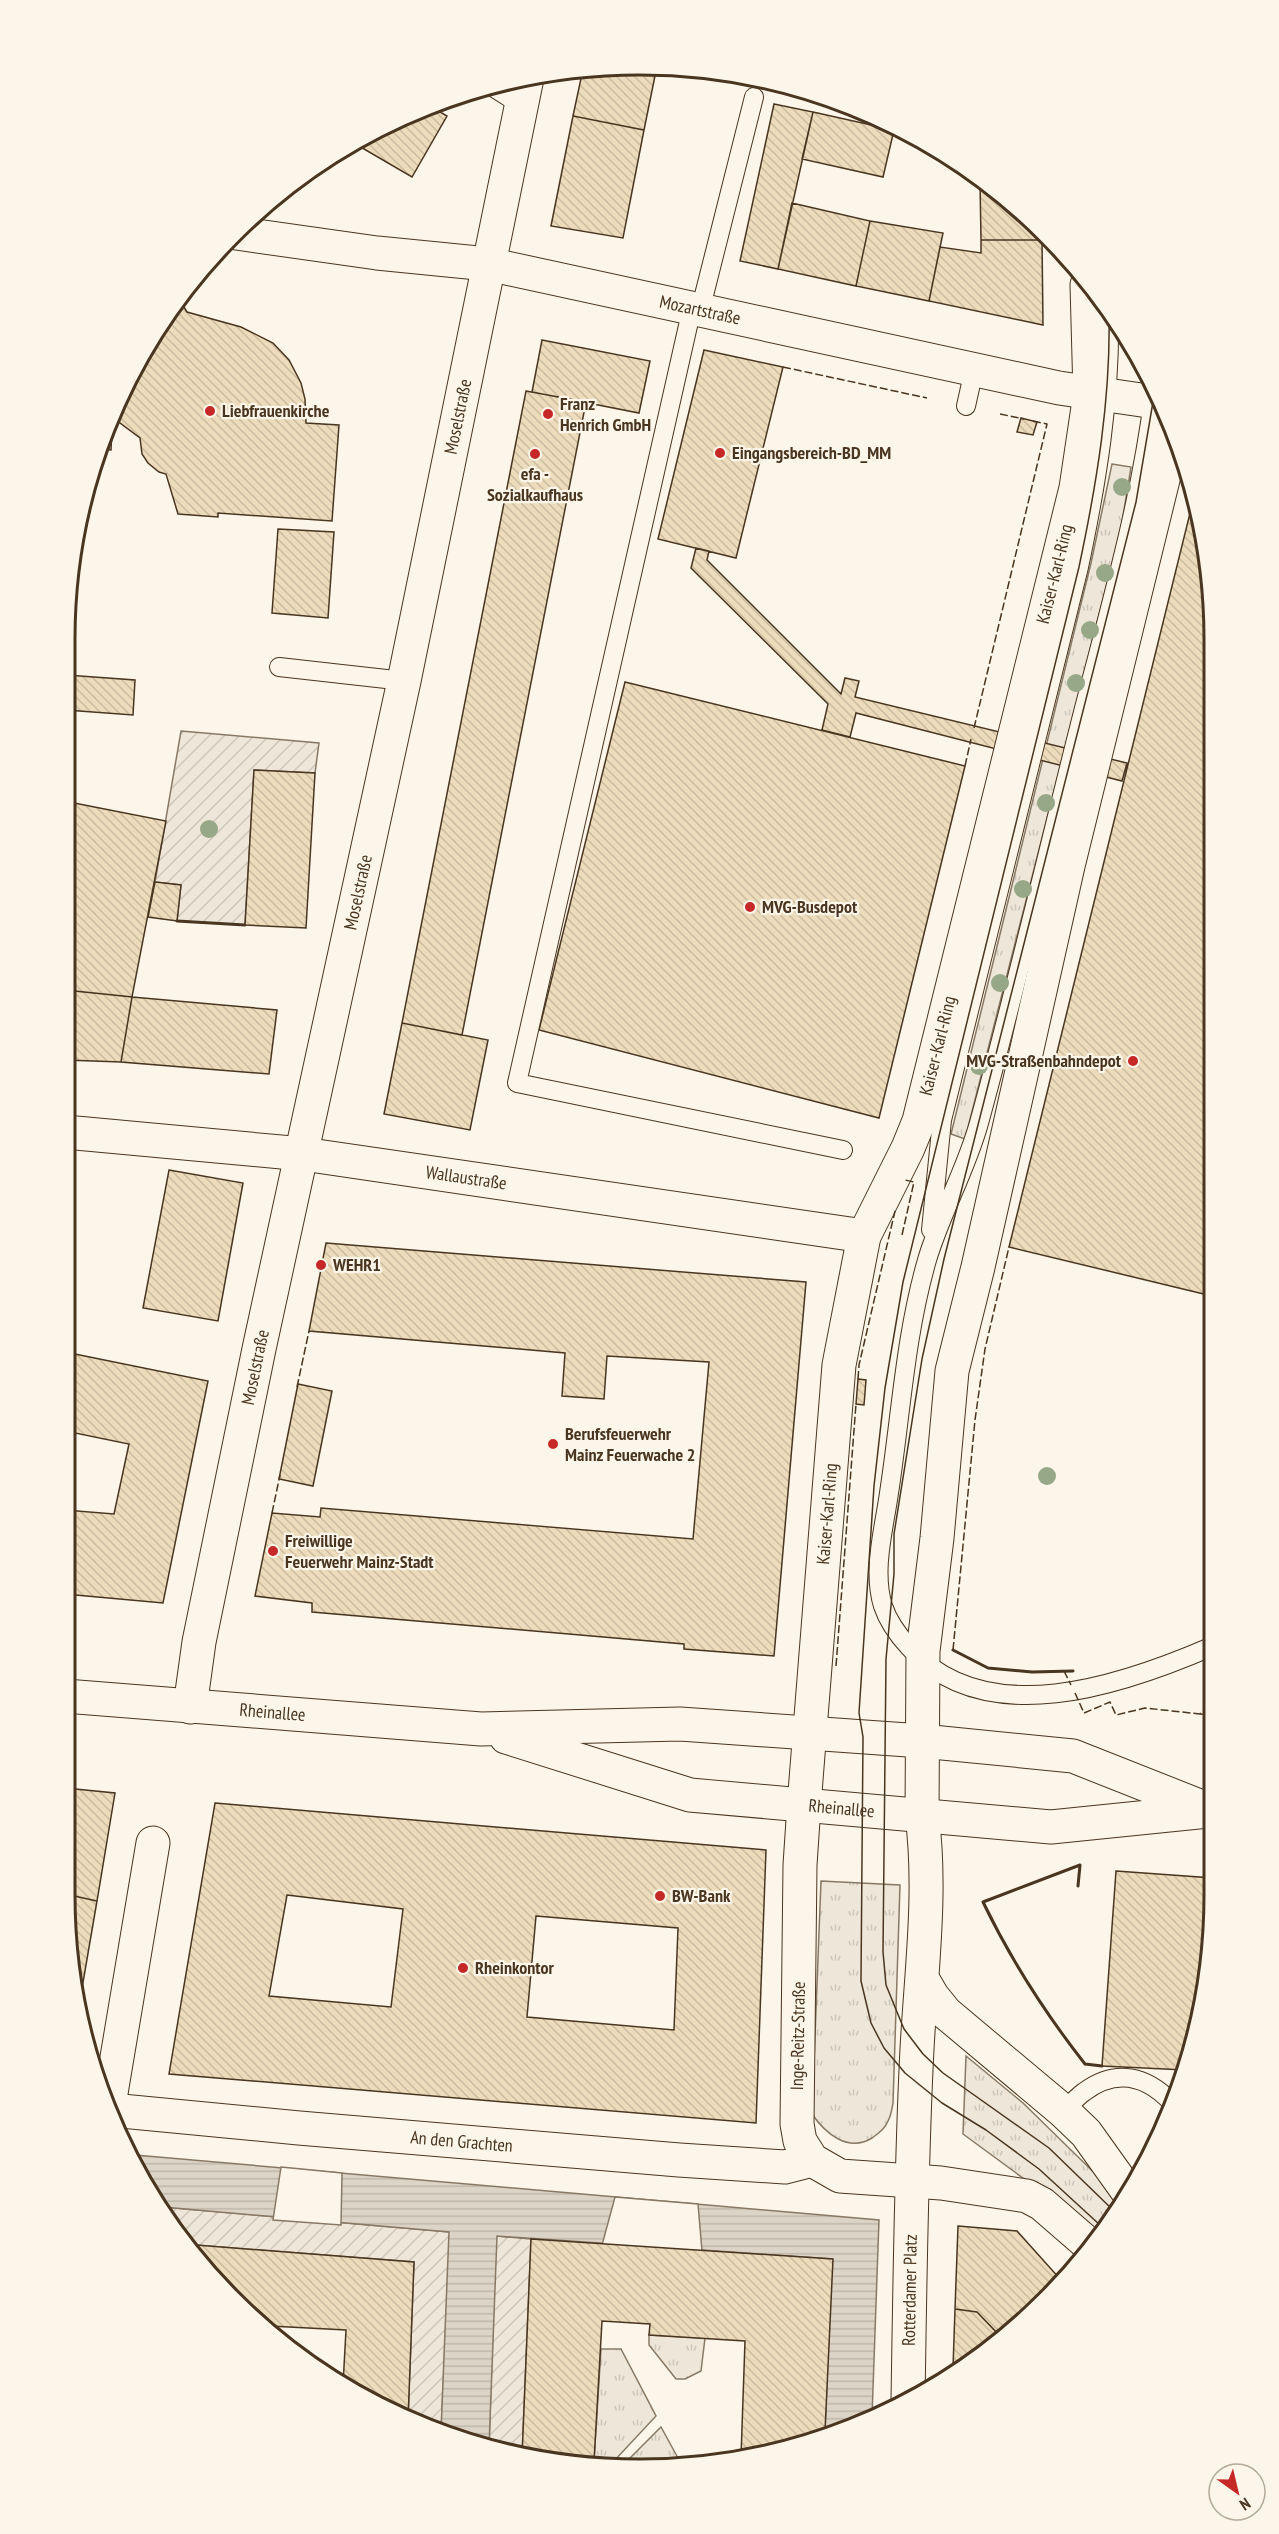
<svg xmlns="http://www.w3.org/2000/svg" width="1279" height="2534" font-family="'PT Sans Narrow',sans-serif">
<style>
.grass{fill:url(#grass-tufts);stroke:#887966;stroke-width:1.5}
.garden{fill:url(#garden-furrows);stroke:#887966;stroke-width:1.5}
.water{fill:url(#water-rules);stroke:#887966;stroke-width:1.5}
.pier{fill:#fbf6e9;stroke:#887966;stroke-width:1.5}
.building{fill:url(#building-back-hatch);stroke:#4a3520;stroke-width:1.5;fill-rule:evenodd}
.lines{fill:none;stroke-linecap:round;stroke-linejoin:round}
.lane-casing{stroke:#4a3520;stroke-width:20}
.street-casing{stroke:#4a3520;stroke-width:35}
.secondary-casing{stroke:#4a3520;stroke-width:35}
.lane{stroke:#fbf6e9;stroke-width:18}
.street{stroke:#fbf6e9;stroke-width:33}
.secondary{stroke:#fbf6e9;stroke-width:33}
.tram{stroke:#4a3520;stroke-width:1.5}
.fence{stroke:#4a3520;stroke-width:1.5;stroke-dasharray:8 3;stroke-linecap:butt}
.wall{stroke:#4a3520;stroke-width:3}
.tree{fill:#96a887}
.poi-dot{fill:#c62828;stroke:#fbf6e9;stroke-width:2}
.labels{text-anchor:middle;stroke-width:4.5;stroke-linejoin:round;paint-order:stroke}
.street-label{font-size:18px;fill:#4a3520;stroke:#fbf6e9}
.poi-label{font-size:18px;font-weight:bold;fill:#4a3520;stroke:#fbf6e9;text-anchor:start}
.rim{fill:none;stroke:#4a3520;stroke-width:3}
</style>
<defs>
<pattern id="grass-tufts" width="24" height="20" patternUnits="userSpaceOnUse" patternTransform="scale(1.5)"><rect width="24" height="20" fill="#ede6d9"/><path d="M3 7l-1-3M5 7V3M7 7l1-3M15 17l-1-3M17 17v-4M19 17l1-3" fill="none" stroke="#cdc6ba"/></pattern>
<pattern id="garden-furrows" width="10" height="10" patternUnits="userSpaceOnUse" patternTransform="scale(1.5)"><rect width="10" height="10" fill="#ede6d9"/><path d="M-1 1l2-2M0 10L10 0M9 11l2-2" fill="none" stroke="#cdc6ba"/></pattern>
<pattern id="water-rules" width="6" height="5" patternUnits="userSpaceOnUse" patternTransform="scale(1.5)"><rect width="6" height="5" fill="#dcd4c6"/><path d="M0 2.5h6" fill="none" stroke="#beb7aa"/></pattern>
<pattern id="building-back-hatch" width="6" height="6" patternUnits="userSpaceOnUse" patternTransform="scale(1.5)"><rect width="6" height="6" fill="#ecdcbc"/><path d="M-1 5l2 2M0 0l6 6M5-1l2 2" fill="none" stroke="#ccbda1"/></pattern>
</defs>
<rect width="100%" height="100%" fill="#fbf6e9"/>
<!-- grass -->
<path class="grass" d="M1112 464 1131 467 1121 529 965 1139 951 1134 1091 563Z
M821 1881 900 1885 893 2103C892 2109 891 2116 888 2121 885 2129 878 2134 872 2138 848 2153 825 2133 812 2114Z
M966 2056 1023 2103 1120 2198 1093 2235 1031 2184 963 2134Z
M649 2335 705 2338 701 2371 685 2379H676L649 2345Z
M601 2349H621L656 2416 614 2461H594Z
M661 2427 678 2458 676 2463 626 2462Z"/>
<!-- garden -->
<path class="garden" d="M181 731 319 743 315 773 254 770 245 925 177 921 181 885 155 882Z
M163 2207 450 2232 441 2432 408 2420 414 2262 183 2244Z
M496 2236 531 2239 522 2457 489 2447Z"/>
<!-- water -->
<path class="water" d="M135 2155 879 2220 872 2417 825 2431 832 2259 497 2236 489 2447 441 2432 449 2232 163 2207Z"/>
<!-- pier -->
<path class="pier" d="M281 2167 342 2173 341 2225 273 2220Z
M615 2197 698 2204 702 2251 602 2245Z"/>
<!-- building -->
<path class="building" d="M657 66 644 130 573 116 583 69Z
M774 104 813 112 778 269 740 261Z
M430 106 447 116 412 177 352 142Z
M813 112 894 130 883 177 802 159Z
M573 116 644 130 623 238 551 226Z
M980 181 1018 207 1042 234V240H981Z
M792 203 870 221 856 286 778 269Z
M870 221 943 233 929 301 856 286Z
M981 240H1042L1043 325 929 301 940 247 981 253Z
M173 307H184L187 312 241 327 273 343 289 360 301 383 305 399 306 423 339 425 332 521 218 513V517L178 514 166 474 159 472 148 463 142 454 140 438 112 417 124 385 129 377 136 379 142 355Z
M542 340 650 361 639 413 532 392Z
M704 350 783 367 736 558 658 539Z
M526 391 586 402 462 1035 402 1023Z
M1021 418 1037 422 1033 435 1017 432Z
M109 426 112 428 111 450 100 449Z
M1193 501 1210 565 1212 1296 1009 1247Z
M278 529 334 532 328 618 272 613Z
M696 548 709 551 707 560 841 694 845 678 859 681 855 697 1127 763 1122 781 856 713 850 737 822 730 828 704 691 568Z
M66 675 135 680 133 715 66 710Z
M625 682 965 766 879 1118 539 1030Z
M254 770 315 773 306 928 245 925Z
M69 802 166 821 132 997 65 990 66 821Z
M155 882 181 885 177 921 148 917Z
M65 990 132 997 121 1062 65 1060Z
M132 997 277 1010 269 1074 121 1062Z
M402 1023 488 1040 470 1130 384 1114Z
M169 1170 243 1183 218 1321 143 1308Z
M326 1243 806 1282 774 1656 684 1649V1644L312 1612V1603L255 1596 272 1513 320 1517 321 1508 693 1539 709 1362 607 1356 604 1399 562 1396 565 1353 309 1331Z
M65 1352 208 1381 163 1603 65 1594V1510L114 1514 129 1444 65 1431Z
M858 1379 866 1380 864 1405 856 1404Z
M298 1384 332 1391 313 1486 279 1479Z
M65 1788 115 1793 97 1901 65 1894Z
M215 1803 766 1850 756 2123 169 2074ZM287 1895 403 1909 391 2007 269 1996ZM536 1916 678 1928 674 2030 527 2017Z
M1116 1871 1213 1878V1932L1195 2043 1185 2070 1102 2066Z
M65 1894 97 1901 81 1994 64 1894Z
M1161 2133 1155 2149 1153 2152 1147 2146Z
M958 2226 1017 2231 1061 2280 1046 2301 999 2335 977 2312 955 2309Z
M531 2239 833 2259 825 2431 741 2457 745 2341 649 2335 650 2324 602 2321 594 2461 522 2457Z
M183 2244 414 2262 408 2420 343 2385 346 2330 270 2326Z
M955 2309 977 2312 999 2335 953 2368Z"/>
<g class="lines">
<!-- lane casing -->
<g class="lane-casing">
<path id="lane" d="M491 86 521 105
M692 308 517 1083 843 1150
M700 311 754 97
M1154 394C1140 507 1107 617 1079 728 1046 859 1015 992 979 1123 966 1170 941 1213 927 1260 905 1336 901 1415 889 1493 884 1529 872 1570 883 1606 888 1621 898 1635 909 1647 985 1733 1123 1685 1213 1646
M966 406 974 370
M279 667 404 681
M931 1230 942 1120 1079 567C1097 482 1111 398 1109 310
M1063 2111C1070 2105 1077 2097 1084 2092 1116 2068 1147 2076 1172 2103"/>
</g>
<!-- street casing -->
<g class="street-casing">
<g id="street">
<path id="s1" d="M236 233 377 253 488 264 1059 388 1162 403"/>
<path id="s2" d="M65 1132 303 1154 864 1236"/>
<path id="s3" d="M190 1707 199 1642 259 1349 404 681 527 78"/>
<path d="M804 1805 800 1865 797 2124 800 2141 812 2160 840 2176 941 2183 1027 2196 1042 2204 1087 2243"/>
<path d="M923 1980 933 1997 946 2013 1063 2111 1086 2133 1126 2189"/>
<path d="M109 2105 153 1843"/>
<path id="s4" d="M111 2110 299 2128 679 2160 785 2167 812 2160"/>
<path id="s5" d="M908 2400C910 2283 911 2166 917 2049 921 1973 932 1892 922 1816"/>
</g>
</g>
<!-- secondary casing -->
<g class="secondary-casing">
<g id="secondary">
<path id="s6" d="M65 1696 481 1729 680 1724 922 1741 1073 1756 1212 1811"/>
<path id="s7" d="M506 1737 690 1795 1051 1827 1208 1811"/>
<path id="s8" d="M804 1805 839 1365 864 1236 908 1148 919 1121 1076 488 1090 394 1087 285"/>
<path d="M922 1816 923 1651 937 1538 952 1371 978 1267 1068 866 1171 447 1174 430"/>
</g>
</g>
<!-- lane -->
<use href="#lane" class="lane"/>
<!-- street -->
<use href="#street" class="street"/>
<!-- secondary -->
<use href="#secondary" class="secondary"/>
<!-- tram -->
<path class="tram" d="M1112 2209 1049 2148 943 2073 923 2054 904 2029 897 2012 886 1985 883 1952 886 1659 894 1574V1534L922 1359 944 1259 1136 502 1155 390
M1100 2225 1039 2169 986 2130 942 2103 905 2073 884 2048 871 2023 861 1981 863 1737 859 1713 874 1486 885 1388 903 1282 1079 567C1097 482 1111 398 1109 310"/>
<!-- fence -->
<path class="fence" d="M783 367 927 398
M1000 414 1024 419
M974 728 1047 424 1033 421
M965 766 971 739
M902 1235 914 1182 905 1180
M858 1379 859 1365 895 1211
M297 1387 309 1331
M272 1513 280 1475
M953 1650 975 1420 985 1349 1009 1247
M836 1666 856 1404
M1064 1671 1071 1685
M1075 1693 1084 1713 1110 1702 1116 1715 1145 1708 1200 1714 1213 1701
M1200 1714 1213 1715"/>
<!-- wall -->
<path class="wall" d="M177 921 245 925
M953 1650 988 1668 1032 1672 1073 1671
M1078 1886 1080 1865 983 1902C1011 1960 1045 2013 1085 2064L1102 2066"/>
</g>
<!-- trees -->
<g class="tree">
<circle cx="1122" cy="487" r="9"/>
<circle cx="1105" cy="573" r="9"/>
<circle cx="1090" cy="630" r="9"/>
<circle cx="1076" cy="683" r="9"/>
<circle cx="1046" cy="803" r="9"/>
<circle cx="209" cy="829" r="9"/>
<circle cx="1023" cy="889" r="9"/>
<circle cx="1000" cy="983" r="9"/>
<circle cx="979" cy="1066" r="9"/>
<circle cx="1047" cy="1476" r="9"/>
</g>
<!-- markers -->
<g class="poi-dot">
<circle cx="210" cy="411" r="6"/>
<circle cx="548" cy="414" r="6"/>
<circle cx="720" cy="453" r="6"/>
<circle cx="535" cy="454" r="6"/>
<circle cx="750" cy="907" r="6"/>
<circle cx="1133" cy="1061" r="6"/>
<circle cx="321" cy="1265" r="6"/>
<circle cx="553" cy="1444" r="6"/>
<circle cx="273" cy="1551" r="6"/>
<circle cx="660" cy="1896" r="6"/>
<circle cx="463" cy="1968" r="6"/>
</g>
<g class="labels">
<!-- street labels -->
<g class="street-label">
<text dy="6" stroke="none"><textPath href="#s1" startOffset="471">Mozartstraße</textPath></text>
<text dy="6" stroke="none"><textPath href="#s3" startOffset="1318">Moselstraße</textPath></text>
<text dy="6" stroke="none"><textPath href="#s8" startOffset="1264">Kaiser-Karl-Ring</textPath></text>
<text dy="6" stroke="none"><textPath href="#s3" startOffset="832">Moselstraße</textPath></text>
<text dy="6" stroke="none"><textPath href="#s8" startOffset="778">Kaiser-Karl-Ring</textPath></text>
<text dy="6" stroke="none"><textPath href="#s2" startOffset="404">Wallaustraße</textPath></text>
<text dy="6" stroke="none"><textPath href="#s3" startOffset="346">Moselstraße</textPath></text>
<text dy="6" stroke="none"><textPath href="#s8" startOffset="292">Kaiser-Karl-Ring</textPath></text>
<text dy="6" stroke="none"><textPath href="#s6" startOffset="208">Rheinallee</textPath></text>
<text dy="6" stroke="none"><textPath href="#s7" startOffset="345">Rheinallee</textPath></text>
<text transform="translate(798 2036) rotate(-89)" y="6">Inge-Reitz-Straße</text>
<text dy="6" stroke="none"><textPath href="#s4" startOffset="352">An den Grachten</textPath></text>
<text dy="6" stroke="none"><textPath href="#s5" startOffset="110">Rotterdamer Platz</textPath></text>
</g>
<!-- poi labels -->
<g class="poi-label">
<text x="560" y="410">Franz<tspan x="560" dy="21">Henrich GmbH</tspan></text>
<text x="222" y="417">Liebfrauenkirche</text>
<text x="732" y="459">Eingangsbereich-BD_MM</text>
<text x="535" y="480" text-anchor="middle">efa -<tspan x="535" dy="21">Sozialkaufhaus</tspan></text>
<text x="762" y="913">MVG-Busdepot</text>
<text x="1121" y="1067" text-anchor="end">MVG-Straßenbahndepot</text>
<text x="333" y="1271">WEHR1</text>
<text x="565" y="1440">Berufsfeuerwehr<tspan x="565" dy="21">Mainz Feuerwache 2</tspan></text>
<text x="285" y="1547">Freiwillige<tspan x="285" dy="21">Feuerwehr Mainz-Stadt</tspan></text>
<text x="672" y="1902">BW-Bank</text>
<text x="475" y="1974">Rheinkontor</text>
</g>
</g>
<!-- crop -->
<path d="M0 0H1279V2534H0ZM639 75H640A564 564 0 0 1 1204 639V1895A564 564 0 0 1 640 2459H639A564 564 0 0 1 75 1895V639A564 564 0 0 1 639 75Z" fill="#fbf6e9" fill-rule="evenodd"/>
<path class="rim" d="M639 75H640A564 564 0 0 1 1204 639V1895A564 564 0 0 1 640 2459H639A564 564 0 0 1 75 1895V639A564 564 0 0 1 639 75Z"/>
<!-- north arrow -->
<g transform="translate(1237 2492) rotate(146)"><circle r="28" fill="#fbf6e9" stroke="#b4a999" stroke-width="1.5"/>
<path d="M0-4.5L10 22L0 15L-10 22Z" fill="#c62828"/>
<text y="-9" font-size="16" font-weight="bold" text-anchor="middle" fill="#4a3520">N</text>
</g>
</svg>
